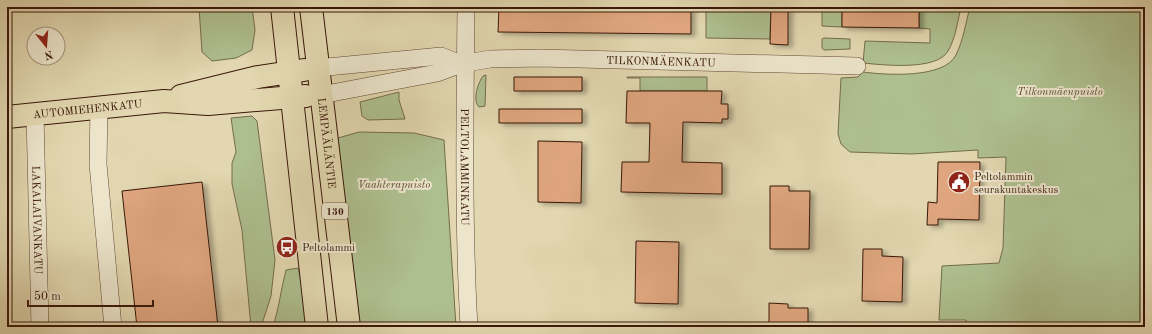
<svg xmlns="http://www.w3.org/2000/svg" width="1152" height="334" font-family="'Old Standard TT',serif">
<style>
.green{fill:#aebf8f;stroke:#746c4c}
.building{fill:#dea57e;stroke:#391809;filter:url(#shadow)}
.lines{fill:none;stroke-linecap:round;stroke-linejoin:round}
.minor-casing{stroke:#634833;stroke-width:18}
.major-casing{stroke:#391809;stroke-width:24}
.minor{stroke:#ece5cc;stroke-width:17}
.major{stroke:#e2d7b0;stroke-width:22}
.labels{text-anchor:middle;stroke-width:4;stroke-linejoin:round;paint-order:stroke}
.shield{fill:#ece5cc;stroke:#6f5644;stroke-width:1}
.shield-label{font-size:10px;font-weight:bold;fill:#391809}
.street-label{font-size:11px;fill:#391809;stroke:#ece5cc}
.park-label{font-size:11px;font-style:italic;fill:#5c4a31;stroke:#ece5cc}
.poi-label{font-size:11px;fill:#391809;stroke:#ece5cc;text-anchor:start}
</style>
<defs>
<filter id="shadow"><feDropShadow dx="4.5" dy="2.5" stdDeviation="2" flood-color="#0004"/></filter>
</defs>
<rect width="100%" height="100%" fill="#e2d7b0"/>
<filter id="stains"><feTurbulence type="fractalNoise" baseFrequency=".005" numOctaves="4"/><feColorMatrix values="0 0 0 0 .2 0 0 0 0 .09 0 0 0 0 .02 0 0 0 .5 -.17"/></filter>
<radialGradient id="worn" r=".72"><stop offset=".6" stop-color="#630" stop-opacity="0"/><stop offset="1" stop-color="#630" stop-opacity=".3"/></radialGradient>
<!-- green -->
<path class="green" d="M199 7H252L255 30 252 50 236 58 212 61 202 52Z
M706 7H771L770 39 706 38Z
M822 7H842V27L822 26Z
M919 7H961C958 20 955 40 948 51 937 71 883 65 863 63L865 41 930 43V29L919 28Z
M970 7H1145V327H967L966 320H939L942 266 999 263 1003 248 1006 157 978 158V150L912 154 850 152 841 144 838 134 841 78 858 77 863 72C885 75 944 79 956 55 963 41 966 22 970 7Z
M824 38 850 39V49L824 50 822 48V39Z
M486 75 485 106 479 107C472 100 478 83 483 76Z
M627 77H707V91H640V78H627Z
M399 92V100L405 119 368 120 362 116 360 102Z
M252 116 257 121 275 260 271 296 261 327H251L242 230 232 184V163L236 152 231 118Z
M359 132 414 133 444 140 456 327H358L338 148V138Z
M298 268 307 304 310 327H273C279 308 281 289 286 270Z"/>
<!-- building -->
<path class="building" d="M499 7H691V34L498 32Z
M771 7H788V45L770 44Z
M842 7H919V28L842 27Z
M514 77H582V91H514Z
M627 91H722L721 104H728V119H722V123L683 122 682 162 722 163V194L621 192 622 162H649L650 123H626Z
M499 109H582V123H499Z
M538 141 582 142 581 203 538 202Z
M938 162H980L979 220 938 219V225H927L928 202 937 203Z
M202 182 218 327H137L122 191Z
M770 186H789V191H810L809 249H770Z
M636 241 679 242 678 304 635 303Z
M863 249H882V256L903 257 902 302 862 301Z
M769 303 788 304V308H808V327H769Z"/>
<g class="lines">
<!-- minor casing -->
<g class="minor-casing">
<g id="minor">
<path id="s1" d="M466 7C465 113 463 221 469 327"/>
<path d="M317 68 441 56 461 64"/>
<path id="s2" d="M321 95 437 73 461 64 490 59 540 58 857 66"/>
<path d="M99 107 98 164 113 327"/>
<path id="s3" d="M35 114 40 327"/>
</g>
</g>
<!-- major casing -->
<g class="major-casing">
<g id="major">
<path d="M282 7 317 327"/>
<path id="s4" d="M311 7 349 327"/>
<path d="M181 96 258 77 304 70"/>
<path id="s5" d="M7 117 164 101 208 104 306 96"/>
</g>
</g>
<!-- minor -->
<use href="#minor" class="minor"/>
<!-- major -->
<use href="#major" class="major"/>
</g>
<!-- icons -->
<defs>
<g id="civic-disc" transform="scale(1.15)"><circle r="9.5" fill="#8f2418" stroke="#ece5cc"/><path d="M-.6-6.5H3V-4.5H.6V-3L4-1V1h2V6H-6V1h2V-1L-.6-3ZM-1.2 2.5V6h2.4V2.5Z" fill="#fff"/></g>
<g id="bus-disc" transform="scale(1.15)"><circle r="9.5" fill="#8f2418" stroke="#ece5cc"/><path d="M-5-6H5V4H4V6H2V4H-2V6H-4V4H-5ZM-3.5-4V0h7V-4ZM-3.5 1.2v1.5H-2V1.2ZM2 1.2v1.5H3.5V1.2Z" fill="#fff"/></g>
</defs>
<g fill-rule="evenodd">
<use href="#civic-disc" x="959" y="182"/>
<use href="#bus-disc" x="287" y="247"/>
</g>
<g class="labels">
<!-- shield labels -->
<rect class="shield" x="322" y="203" width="26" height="16" rx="3"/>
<g class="shield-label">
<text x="335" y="215">130</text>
</g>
<!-- street labels -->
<g class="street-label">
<text dy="4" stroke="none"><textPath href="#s2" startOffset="344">TILKONMÄENKATU</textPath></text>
<text dy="4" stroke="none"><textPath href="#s5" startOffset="81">AUTOMIEHENKATU</textPath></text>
<text dy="4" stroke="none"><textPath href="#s4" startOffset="137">LEMPÄÄLÄNTIE</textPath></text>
<text dy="4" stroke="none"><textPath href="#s1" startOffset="160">PELTOLAMMINKATU</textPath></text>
<text dy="4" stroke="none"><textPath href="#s3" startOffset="106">LAKALAIVANKATU</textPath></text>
</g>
<!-- park labels -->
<g class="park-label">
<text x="1060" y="95">Tilkonmäenpuisto</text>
<text x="394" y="188">Vaahterapuisto</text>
</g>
<!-- poi labels -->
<g class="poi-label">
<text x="974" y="180">Peltolammin<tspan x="974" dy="13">seurakuntakeskus</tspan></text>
<text x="302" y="251">Peltolammi</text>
</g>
</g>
<!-- margin -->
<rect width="1152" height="334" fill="none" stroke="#e2d7b0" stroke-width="24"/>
<rect x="8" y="8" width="1136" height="318" fill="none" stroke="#391809" stroke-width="2"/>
<rect x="12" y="12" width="1128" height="310" fill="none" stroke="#391809"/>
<!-- north arrow -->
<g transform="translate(46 46) rotate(163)"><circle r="19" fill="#ece5cc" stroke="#a4937e"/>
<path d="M0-3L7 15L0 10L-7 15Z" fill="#8f2418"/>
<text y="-6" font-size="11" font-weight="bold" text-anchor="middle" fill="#391809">N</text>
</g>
<!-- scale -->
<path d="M28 300v6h125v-6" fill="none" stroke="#391809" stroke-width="2"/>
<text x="34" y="300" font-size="12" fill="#391809" stroke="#ece5cc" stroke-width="3" paint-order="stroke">50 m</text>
<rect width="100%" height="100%" filter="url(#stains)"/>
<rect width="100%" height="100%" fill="url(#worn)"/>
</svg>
